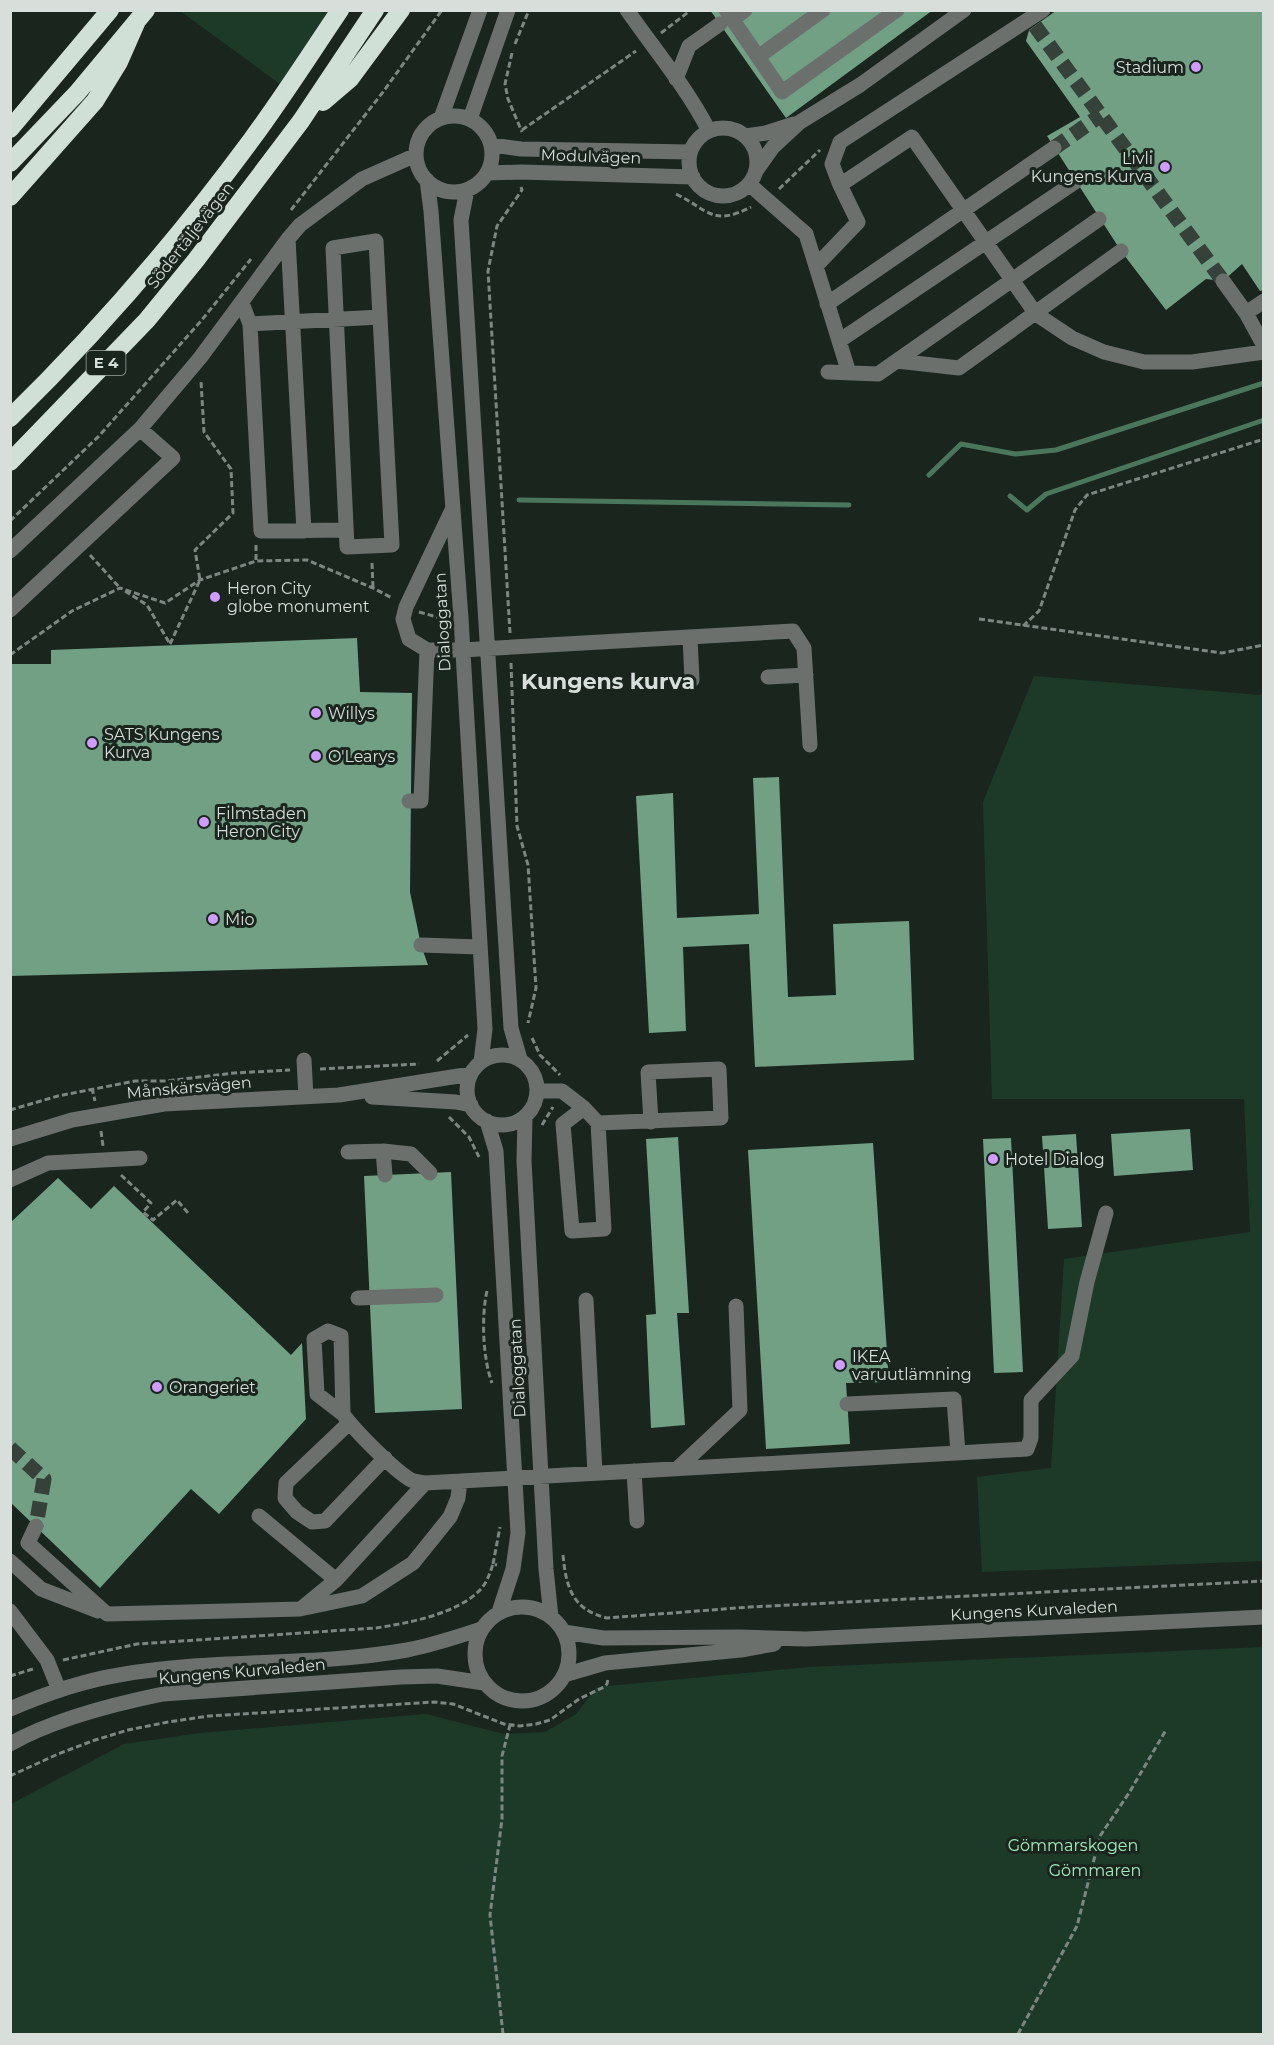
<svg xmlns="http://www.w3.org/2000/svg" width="1274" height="2045" font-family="Montserrat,sans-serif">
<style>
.green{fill:#1d3a29}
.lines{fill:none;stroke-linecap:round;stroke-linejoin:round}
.stream{stroke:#4a775c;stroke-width:5}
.building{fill:#71a084}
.minor-tunnel{stroke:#36413a;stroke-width:15;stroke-dasharray:15 8;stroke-linecap:butt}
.path{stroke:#7d8680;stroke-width:3;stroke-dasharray:6 3;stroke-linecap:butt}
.minor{stroke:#6b706d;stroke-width:15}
.highway{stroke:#d1e0d6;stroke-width:18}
.poi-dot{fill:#d09dfe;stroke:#1a251e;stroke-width:2}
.labels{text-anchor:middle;stroke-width:6;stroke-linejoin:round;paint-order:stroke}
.shield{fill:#1a251e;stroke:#9fa7a2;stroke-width:1.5}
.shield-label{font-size:15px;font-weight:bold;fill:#d8dfda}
.poi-label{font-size:16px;fill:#d8dfda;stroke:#1a251e;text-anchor:start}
.street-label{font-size:16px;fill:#d8dfda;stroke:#1a251e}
.park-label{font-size:16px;fill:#a2ecbf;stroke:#1a251e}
.district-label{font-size:22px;font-weight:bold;fill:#d8dfda;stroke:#1a251e}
</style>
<rect width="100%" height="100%" fill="#1a251e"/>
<!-- green -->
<path class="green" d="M179 10 330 11 280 84Z
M1034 676 1260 695 1263 694V1561L982 1572 977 1477 1051 1468 1064 1259 1250 1232 1244 1099H992L983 802Z
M1263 1647V2034H11V1804L124 1744 200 1733 426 1714 504 1734 545 1732 576 1714 597 1687 809 1667Z"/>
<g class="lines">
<!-- stream -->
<path class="stream" d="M929 475 961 444 1015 454 1056 450 1264 383
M1010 496 1027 510 1046 494 1264 420
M519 500 849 505"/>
</g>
<!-- building -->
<path class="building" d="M710 10H933L786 118Z
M1057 10H1264V290L1260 291 1242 264 1223 281 1206 279 1166 310 1121 251 1047 136 1080 117 1026 41 1029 30Z
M357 638 360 692 412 693 410 892 421 945 428 965 10 976V664H51V650Z
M779 777 788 997 836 995 833 924 909 921 914 1060 755 1067 749 944 683 947 686 1031 649 1033 636 796 673 793 677 918 759 914 753 778Z
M1190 1129 1193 1170 1114 1176 1111 1134Z
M1076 1134 1082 1227 1048 1229 1042 1136Z
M678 1137 689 1313H677L685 1425 651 1428 646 1315 656 1314 646 1139Z
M1011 1138 1023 1372 994 1373 983 1139Z
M873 1143 889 1382 846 1383 850 1444 766 1449 748 1150Z
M451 1172 462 1409 375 1413 364 1176Z
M58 1178 91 1209 114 1186 291 1355 302 1343 306 1419 219 1514 191 1489 100 1588 10 1502V1223Z"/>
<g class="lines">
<!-- minor-tunnel -->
<path class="minor-tunnel" d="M1035 26 1223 281
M1054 148 1101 115
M10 1448 44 1479 36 1526"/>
<!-- path -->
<path class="path" d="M661 33 691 10
M515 44 529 10
M512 53 505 84 508 99 522 132
M522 130 636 51
M779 189 820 150
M676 194C709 210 712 227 751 207
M291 210 383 92 442 10
M10 521 99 436 201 321 251 259
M256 545V561
M90 555 120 588
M372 563 373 588
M125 591 147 605 170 644
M419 612 444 619
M979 619 1222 653 1264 645
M1023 626 1039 611 1075 510 1087 495 1264 439
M510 633 488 271 497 226 522 190 521 187
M170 644 200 580 195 550 233 513 231 469 204 432 201 381
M10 655 72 611 120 588 165 603 200 580 256 561 307 560 373 588 392 598
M511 663 517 826 528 865 536 988 528 1023
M532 1038 540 1055 560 1075
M437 1061 468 1035
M320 1069 419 1064
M92 1088 95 1101
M10 1110 58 1096 135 1081H166L234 1073 290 1070
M449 1117 469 1137 479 1157
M542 1125 553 1107
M101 1131 103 1146
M121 1175 151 1203 143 1212 153 1220 177 1200 188 1213
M487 1291C481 1317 483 1359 492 1383
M563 1555C566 1588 573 1610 607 1618L750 1607 1264 1581
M493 1564 500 1527
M63 1660 137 1644 376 1628C408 1623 458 1614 481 1589 487 1582 490 1573 493 1564L497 1565
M10 1676 33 1669
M10 1776 58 1754 95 1740 128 1730 168 1722 209 1716 434 1702 453 1704 504 1724 520 1726 536 1724 550 1720 579 1699 604 1687 607 1684 608 1679
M503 2034 490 1915 502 1819V1756L510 1725
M1018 2034 1077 1926 1100 1836 1129 1793 1166 1730"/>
<!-- minor -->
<path class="minor" d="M627 10C655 50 687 88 709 131
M726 10 782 92 897 10
M732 20 745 10
M758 57 823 10
M676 79 689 46 720 24
M416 154a38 38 0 1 1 76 0a38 38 0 1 1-76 0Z
M441 118 480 10
M470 119 508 10
M689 162a34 34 0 1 1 68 0a34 34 0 1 1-68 0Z
M745 136 766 133 794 124
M492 145 521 149 690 152
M756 171 773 147 800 122 860 85 964 10
M487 173 521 172 693 177
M427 180 431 211 461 618 485 1029 481 1062
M749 184 806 234 849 373
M840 185 912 137 1036 314 1072 338 1104 352 1144 362H1192L1264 352
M467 190 461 220 511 1028 520 1059
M288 239 304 531
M376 241 392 545 347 547 333 248Z
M816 266 858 222 840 185 832 164 840 142 1043 10
M1223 281 1246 313 1264 346
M242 303 250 324 261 531 345 530
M827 304 1054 148
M1246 313 1264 301
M250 324 380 317
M839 341 1075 182
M897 361 959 368 1121 251
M828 372 878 374 1099 219
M10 551 140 429 200 358 288 239 300 225 362 179 416 155
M10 610 173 458 140 429
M690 637 692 680
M427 650 409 639 403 619 406 607 452 510
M768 677 806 675
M409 801H421L427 650H462L793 631 804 648 810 745
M421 945 479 947
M467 1090a35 35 0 1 1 70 0a35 35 0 1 1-70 0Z
M304 1060 306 1097
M538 1091H562L584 1108 598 1123 721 1118 719 1069 648 1072 651 1122
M372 1097 456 1102 471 1105
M584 1108 563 1124 572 1231 604 1229 598 1123
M525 1117 524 1161 546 1569 551 1617
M487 1121 496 1151 518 1533 513 1569 499 1612
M10 1139 72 1120 164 1104 339 1095 471 1074
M383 1151 385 1175
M348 1152 383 1151 411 1154 430 1173
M10 1180 48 1163 140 1158
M358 1298 436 1295
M586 1300 595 1473
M847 1404 954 1399 958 1453
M343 1414 317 1394 314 1339 328 1331 341 1336 343 1414C354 1430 395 1471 411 1480 415 1482 421 1482 425 1483L1027 1449 1031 1438V1400L1072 1356 1087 1282 1106 1213
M349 1423 286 1483 285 1498 297 1512 312 1522 325 1521 385 1458
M677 1469 740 1410 736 1306
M634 1471 637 1521
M259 1516 336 1580 425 1483
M36 1526 28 1543 107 1614 300 1609 362 1596 413 1563 450 1517 458 1498 460 1481
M10 1561 41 1589 98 1611
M475 1654a47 47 0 1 1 94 0a47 47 0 1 1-94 0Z
M303 1607 336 1580
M10 1611 47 1660 59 1690
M564 1632 603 1638 740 1637 806 1639 1264 1617
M564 1675 605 1663 741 1650 774 1644
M10 1709C45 1694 82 1681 119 1675 214 1658 312 1667 407 1650 433 1645 457 1637 481 1629
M10 1744C54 1719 114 1704 163 1694L401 1677 437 1676 484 1683"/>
<!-- highway -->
<path class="highway" d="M323 102 350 79 401 10
M10 129 110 10
M10 163 77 93 146 10
M10 197 95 101 119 62 137 21
M10 418C98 332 179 238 252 139 283 97 311 53 340 10
M10 462 147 320 196 260 301 121 375 10"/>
</g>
<!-- markers -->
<g class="poi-dot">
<circle cx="1196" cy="67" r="6"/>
<circle cx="1165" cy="167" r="6"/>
<circle cx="215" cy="597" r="6"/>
<circle cx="316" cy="713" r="6"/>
<circle cx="92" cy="743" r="6"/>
<circle cx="316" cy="756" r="6"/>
<circle cx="204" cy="822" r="6"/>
<circle cx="213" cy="919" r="6"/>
<circle cx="993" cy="1159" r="6"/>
<circle cx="840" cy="1365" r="6"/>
<circle cx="157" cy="1387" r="6"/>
</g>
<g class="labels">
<!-- shield labels -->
<rect class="shield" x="86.5" y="351" width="39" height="24" rx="4.5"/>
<g class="shield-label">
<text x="106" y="368">E 4</text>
</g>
<!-- poi labels -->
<g class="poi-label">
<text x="1184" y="73" text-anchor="end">Stadium</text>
<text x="1153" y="164" text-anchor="end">Livli<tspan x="1153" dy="18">Kungens Kurva</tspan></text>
<text x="227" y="594">Heron City<tspan x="227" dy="18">globe monument</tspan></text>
<text x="328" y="719">Willys</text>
<text x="104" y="740">SATS Kungens<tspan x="104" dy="18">Kurva</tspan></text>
<text x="328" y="762">O'Learys</text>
<text x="216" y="819">Filmstaden<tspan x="216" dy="18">Heron City</tspan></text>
<text x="225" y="925">Mio</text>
<text x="1005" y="1165">Hotel Dialog</text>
<text x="852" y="1362">IKEA<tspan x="852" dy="18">varuutlämning</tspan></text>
<text x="169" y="1393">Orangeriet</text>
</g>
<!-- street labels -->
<g class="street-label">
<text transform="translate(591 156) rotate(2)" y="6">Modulvägen</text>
<text transform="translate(190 235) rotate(-52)" y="6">Södertäljevägen</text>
<text transform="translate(442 622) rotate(-93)" y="6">Dialoggatan</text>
<text transform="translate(189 1087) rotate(-5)" y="6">Månskärsvägen</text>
<text transform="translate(517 1368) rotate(-93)" y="6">Dialoggatan</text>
<text transform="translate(1034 1610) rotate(-3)" y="6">Kungens Kurvaleden</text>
<text transform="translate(242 1671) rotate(-5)" y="6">Kungens Kurvaleden</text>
</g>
<!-- park labels -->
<g class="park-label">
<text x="1073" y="1851">Gömmarskogen</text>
<text x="1095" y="1876">Gömmaren</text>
</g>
<!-- district labels -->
<g class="district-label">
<text x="608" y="689">Kungens kurva</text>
</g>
</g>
<!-- border -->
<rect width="1274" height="2045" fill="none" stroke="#d8dfda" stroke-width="24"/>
</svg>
